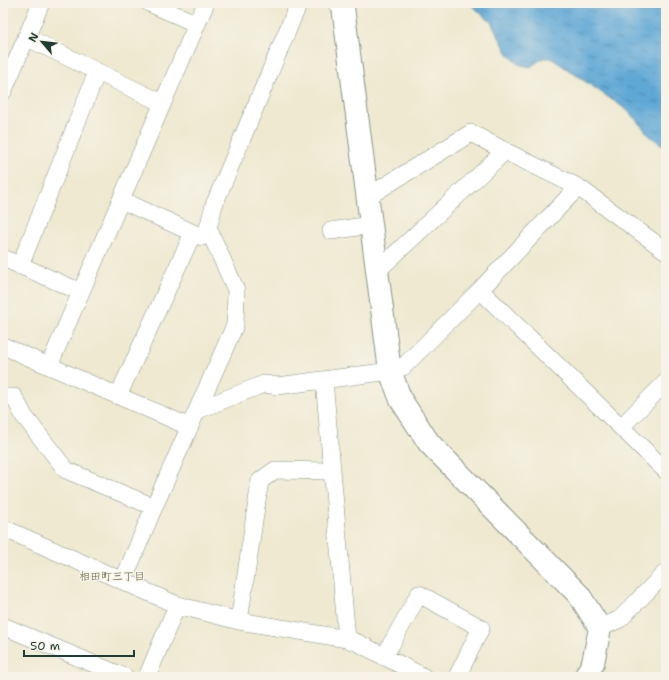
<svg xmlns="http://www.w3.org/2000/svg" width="669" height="680" font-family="'Shantell Sans','Klee One',sans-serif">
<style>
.water{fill:url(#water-ripples);stroke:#3e7284}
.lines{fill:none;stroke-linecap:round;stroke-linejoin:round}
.minor-casing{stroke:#869382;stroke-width:18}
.tertiary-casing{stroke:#869382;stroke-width:24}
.minor{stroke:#fff;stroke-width:17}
.tertiary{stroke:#fff;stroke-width:22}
.labels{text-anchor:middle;stroke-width:3;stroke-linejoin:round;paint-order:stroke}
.neighbourhood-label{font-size:11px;fill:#676449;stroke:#f7f3e8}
</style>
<defs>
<pattern id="water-ripples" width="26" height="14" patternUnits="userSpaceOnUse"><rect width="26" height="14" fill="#5ea7d5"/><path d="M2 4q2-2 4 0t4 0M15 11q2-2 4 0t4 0" fill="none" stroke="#4d89ae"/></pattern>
</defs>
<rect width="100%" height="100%" fill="#f7f3e8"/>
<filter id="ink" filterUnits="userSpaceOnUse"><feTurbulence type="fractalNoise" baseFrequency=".025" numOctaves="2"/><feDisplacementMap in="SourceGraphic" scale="8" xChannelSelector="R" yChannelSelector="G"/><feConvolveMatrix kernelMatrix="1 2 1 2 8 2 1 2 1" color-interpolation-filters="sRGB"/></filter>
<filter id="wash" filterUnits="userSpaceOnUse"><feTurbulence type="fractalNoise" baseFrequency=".012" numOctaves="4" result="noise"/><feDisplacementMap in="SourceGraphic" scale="16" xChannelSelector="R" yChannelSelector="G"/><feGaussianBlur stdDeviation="0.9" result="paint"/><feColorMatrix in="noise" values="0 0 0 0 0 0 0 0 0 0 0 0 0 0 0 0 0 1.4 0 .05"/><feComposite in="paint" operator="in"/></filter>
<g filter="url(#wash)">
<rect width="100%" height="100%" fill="#eee9d0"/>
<!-- water -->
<path class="water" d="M469 3H666V147L651 137 627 110 551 58H543L530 67 518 64 508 54 491 22Z"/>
</g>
<g filter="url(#ink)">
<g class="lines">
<!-- minor casing -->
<g class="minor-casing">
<path id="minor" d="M149 3 197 24
M26 37 162 103
M3 92 41 3
M367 197 471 133 505 151
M121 200 202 237
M331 231 370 225
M3 258 81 292
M20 266 97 72
M376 272 505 151 578 187
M480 290 666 471
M3 346 190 427
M49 366 206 3
M324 380 347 639
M118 396 193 233
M3 397H14L24 416 66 470 154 507
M198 410 264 384 278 386 390 371 403 367 480 290 578 187 666 251
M621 427 666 382
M3 528 177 605 239 621 347 639 358 643 424 677
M123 581 154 507 235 325 236 290 208 228 214 205 299 3
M239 621 260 481 275 470 331 471
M3 626 125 677
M600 628 620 619 666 572
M384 657 419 594 481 628 457 677
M147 677 177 605"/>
</g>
<!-- tertiary casing -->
<g class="tertiary-casing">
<path id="tertiary" d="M340 3 343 7 390 371 401 400 429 443 579 595 600 628 593 663 585 677"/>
</g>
<!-- minor -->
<use href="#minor" class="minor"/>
<!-- tertiary -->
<use href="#tertiary" class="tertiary"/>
</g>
</g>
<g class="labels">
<!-- neighbourhood labels -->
<g class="neighbourhood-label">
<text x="112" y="580">相田町三丁目</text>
</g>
</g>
<!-- margin -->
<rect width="669" height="680" fill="none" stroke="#f7f3e8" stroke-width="16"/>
<!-- north arrow -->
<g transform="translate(42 42) rotate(298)" stroke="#f7f3e8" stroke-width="3" paint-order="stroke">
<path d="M0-3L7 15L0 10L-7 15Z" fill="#1f3d34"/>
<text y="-6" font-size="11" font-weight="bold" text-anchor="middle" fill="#1f3d34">N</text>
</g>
<!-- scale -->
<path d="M24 650v6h110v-6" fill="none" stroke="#1f3d34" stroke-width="2"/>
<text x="30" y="650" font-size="12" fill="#1f3d34" stroke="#f7f3e8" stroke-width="3" paint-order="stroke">50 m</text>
</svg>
